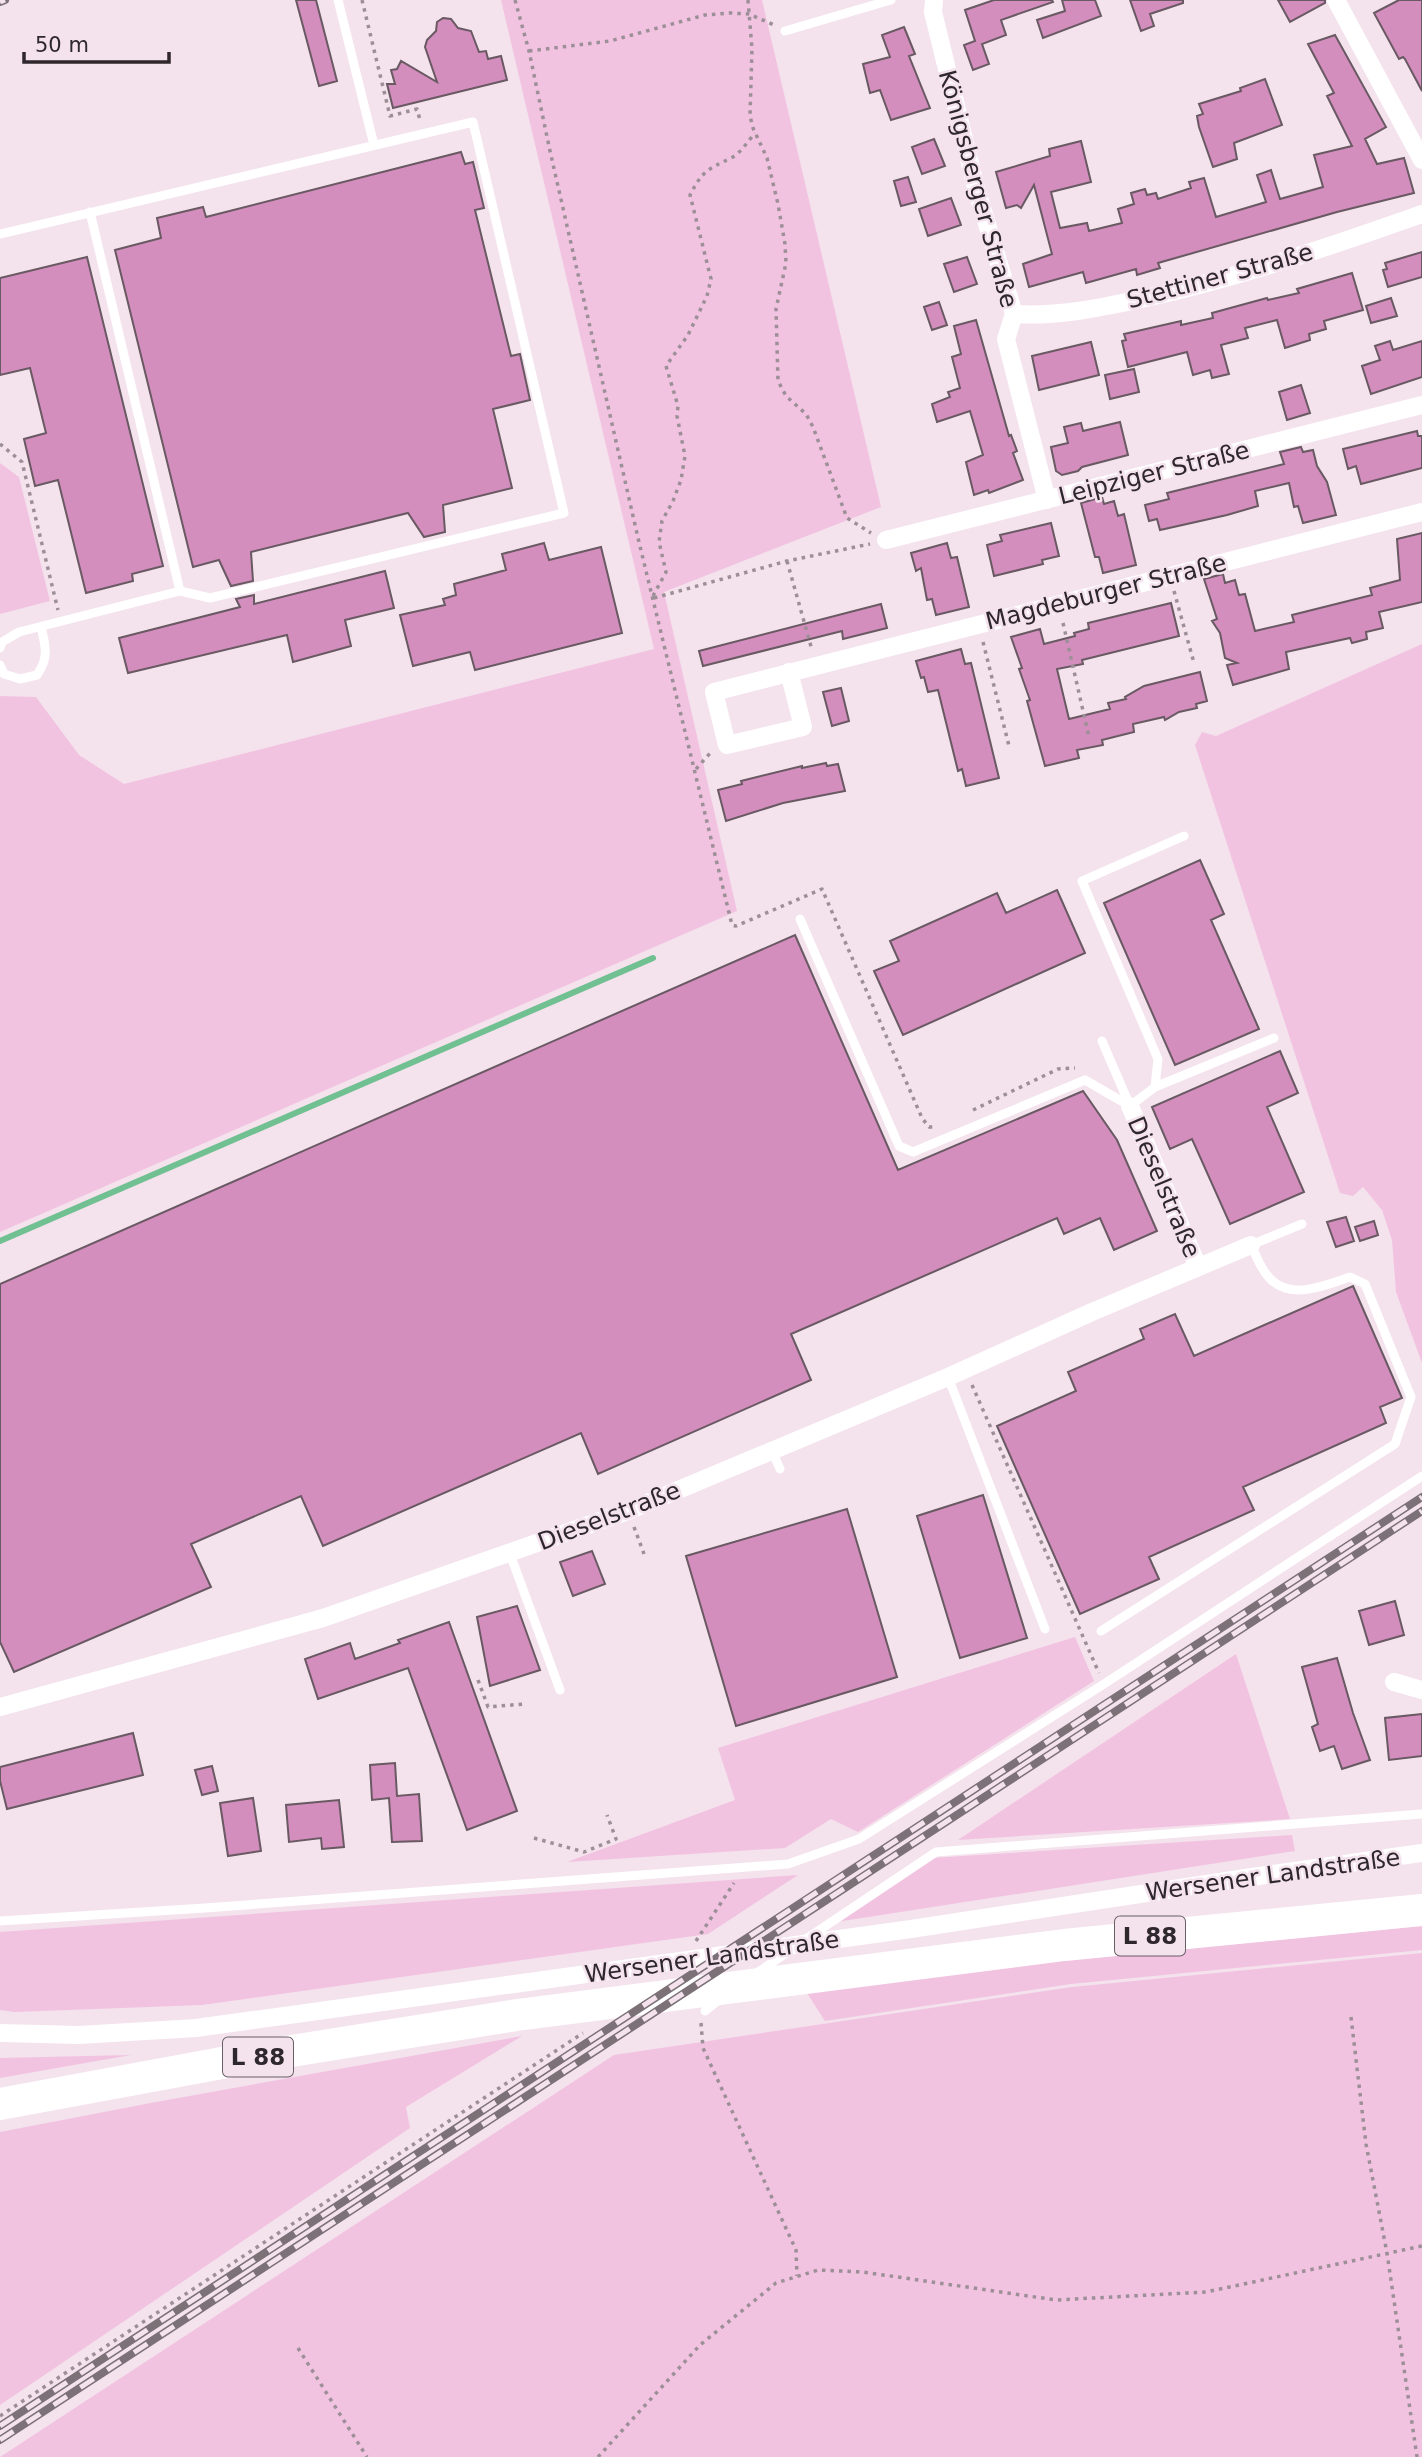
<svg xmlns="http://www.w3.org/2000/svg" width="1422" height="2457" font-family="'DejaVu Sans',sans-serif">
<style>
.green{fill:#f2c3e1}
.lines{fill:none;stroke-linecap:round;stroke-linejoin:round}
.stream{stroke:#70c092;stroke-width:6}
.building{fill:#d48ebd;stroke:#695963;stroke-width:2}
.path{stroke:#9c8f97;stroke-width:3.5;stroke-dasharray:3.5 5;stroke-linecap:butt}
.lane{stroke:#fff;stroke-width:9}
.street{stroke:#fff;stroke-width:18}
.highway{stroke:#fff;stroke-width:32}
.rail-casing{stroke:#7c7177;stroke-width:8}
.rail{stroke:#f4e2ed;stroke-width:5;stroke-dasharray:16;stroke-linecap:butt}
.labels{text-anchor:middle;stroke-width:5;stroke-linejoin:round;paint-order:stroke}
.shield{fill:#f4e2ed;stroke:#695f65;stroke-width:2}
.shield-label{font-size:23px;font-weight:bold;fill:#2e272b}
.street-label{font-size:24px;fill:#2e272b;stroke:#f4e2ed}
</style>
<rect width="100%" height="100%" fill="#f4e2ed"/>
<!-- green -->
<path class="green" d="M501 0H762L881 507 664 592 737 911 0 1232V696L36 697 79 755 124 784 654 649Z
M0 463 19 477 50 601 0 614Z
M1422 644V1363L1396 1292 1392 1240 1382 1210 1363 1187 1353 1196 1340 1193 1195 745 1202 732 1216 736Z
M1075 1637 1094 1681 858 1832 831 1819 785 1848 567 1862 735 1800 718 1748Z
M1236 1654 1290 1819 958 1840Z
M1292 1835 1295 1851 836 1922 931 1858Z
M798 1875 708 1934 202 2005 15 2012 0 2010V1932Z
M1422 1926V1950L1071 1984 825 2021 807 1993 1071 1960Z
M1422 1953V2457H0L614 2055 1072 1987Z
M522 2036 406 2107 410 2128 0 2405V2132L156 2102Z
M131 2055 0 2078V2058Z"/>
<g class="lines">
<!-- stream -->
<path class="stream" d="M0 1241 653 958"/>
</g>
<!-- building -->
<path class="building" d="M296 0H316L337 81 319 86Z
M994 0H1052L1053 2 1001 20 1006 35 982 44 989 64 973 70 964 45 975 41 965 10Z
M1062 0H1095L1101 16 1043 38 1037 20 1065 11Z
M1130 0H1183V3L1150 14 1154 26 1141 31Z
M1278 0H1325V3L1290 22Z
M1399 0H1422V91L1405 59 1403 57 1399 59 1374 13Z
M443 18 451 19 458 28 471 31 479 52 486 51 488 59 501 56 507 80 393 108 387 84H395L391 70 397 69 401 61 437 82 425 47 427 40 436 31 437 22Z
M904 27 915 54 909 56 930 108 891 120 880 90 870 93 863 64 890 57 882 35Z
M1335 35 1386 127 1365 139 1377 164 1404 158 1414 193 1337 212 1158 263 1160 268 1137 275 1136 269 1086 283 1083 272 1029 287 1023 264 1052 254 1034 185 1021 208 1017 205 1006 208 996 172 1050 156 1049 149 1081 141 1091 182 1051 192 1060 228 1087 223 1089 231 1122 223 1118 209 1134 204 1131 193 1145 189 1147 195 1156 193 1158 199 1191 188 1189 182 1204 178 1216 217 1266 202 1257 175 1271 170 1280 199 1323 187 1314 155 1352 146 1327 96 1334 93 1308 44Z
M1265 79 1282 125 1234 143 1237 159 1213 167 1199 127 1197 116 1203 114 1199 104 1241 91 1240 88Z
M934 139 945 166 922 174 912 147Z
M461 152 465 164 473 162 484 208 475 210 511 356 520 354 530 400 493 409 512 488 443 505 445 532 424 537 408 513 251 552 253 581 231 586 219 560 193 567 115 250 161 238 157 218 203 207 206 217Z
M908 177 916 202 901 206 894 181Z
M951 198 961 225 928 236 919 209Z
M1422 252V277L1388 287 1383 270 1387 269 1385 263Z
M87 257 163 566 132 574 133 581 86 593 58 480 35 486 24 439 46 433 30 368 0 375V278Z
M967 257 977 284 954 292 944 264Z
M1352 273 1363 310 1324 321 1326 329 1309 334 1310 340 1285 348 1277 320 1245 328 1248 338 1221 345 1229 374 1212 378 1210 370 1193 375 1187 352 1128 367 1122 341 1126 340 1124 334 1181 321V325L1213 318 1212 313 1267 298 1268 300 1299 293 1297 289Z
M1391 298 1397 316 1371 323 1366 306Z
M939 302 947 325 932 330 924 307Z
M976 320 1009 436 1011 435 1017 451 1013 453 1023 480 989 493 988 490 974 495 966 462 983 455 970 411 937 422 932 404 950 397 948 392 960 388 952 357 961 354 954 326Z
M1390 341 1393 350 1422 341V377L1371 394 1362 366 1380 360 1375 346Z
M1091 342 1099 375 1039 390 1032 356Z
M1134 369 1139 392 1110 399 1105 375Z
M1301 385 1310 413 1287 420 1279 392Z
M1120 422 1128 455 1082 467 1078 471 1062 475 1056 471 1051 447 1068 443 1064 427 1081 423 1083 431Z
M1417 431 1418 436H1422V468L1361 484 1356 466 1348 469 1343 449Z
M1301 447 1303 452 1313 450 1317 466 1327 482 1336 515 1303 523 1298 506 1294 507 1289 483 1255 491 1258 506 1227 515 1160 530 1157 519 1149 521 1145 505 1169 499 1167 493 1284 464 1280 452Z
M1102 497 1104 504 1114 501 1118 516 1124 514 1136 565 1103 573 1099 557H1095L1081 503Z
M1051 523 1059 556 1042 560 1043 564 994 576 987 545 1002 541 1000 535Z
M1422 533V602L1379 612 1383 628 1366 632 1367 639 1352 643 1350 638 1286 652 1289 669 1233 685 1227 665 1237 663 1225 658 1220 633 1212 621 1217 619 1204 579 1223 574 1225 583 1235 580 1239 595 1245 594 1255 631 1294 622 1292 615 1372 595 1370 588 1400 580 1397 539Z
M544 543 549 560 601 547 622 633 475 670 470 652 413 666 400 615 445 605 443 599 456 595 454 584 506 570 502 554Z
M947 543 951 558 957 557 969 607 936 615 932 599 927 600 921 568 916 571 911 553Z
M385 571 394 608 345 620 351 646 293 662 287 635 128 673 119 638 240 607 236 599 254 595V604Z
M1171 603 1179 636 1082 660 1083 664 1057 669 1069 719 1110 709 1108 703 1126 699 1125 697 1144 686 1200 672 1207 701 1196 704 1197 708 1179 712 1165 720 1164 717 1133 724 1134 732 1102 740 1103 745 1077 750 1079 758 1045 766 1027 701 1030 700 1019 669 1022 668 1011 637 1040 629 1044 644 1075 636 1074 633 1089 629 1088 623Z
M881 604 887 628 843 639 842 631 703 666 699 651Z
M961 649 965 664 971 663 999 778 966 786 962 769 958 771 938 690 928 692 924 677 921 678 916 661Z
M841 688 849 721 832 726 823 692Z
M826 763 827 766 838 764 845 791 783 803 726 821 718 790 742 784 741 781 802 766V768Z
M1200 860 1224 914 1211 920 1259 1029 1175 1065 1104 903Z
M1057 890 1085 953 903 1035 874 971 899 961 890 941 997 893 1006 913Z
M795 935 898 1170 1083 1091 1117 1140 1157 1231 1114 1250 1100 1218 1064 1234 1057 1218 791 1334 811 1380 598 1474 581 1433 323 1546 301 1496 191 1544 211 1587 14 1672 0 1642V1284Z
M1280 1051 1298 1093 1267 1107 1304 1192 1230 1224 1192 1139 1170 1149 1152 1107Z
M1346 1217 1354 1241 1336 1247 1327 1222Z
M1374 1221 1378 1235 1360 1241 1355 1227Z
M1353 1286 1402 1398 1380 1407 1386 1423 1243 1487 1254 1510 1149 1557 1159 1579 1080 1614 997 1426 1076 1391 1068 1372 1144 1339 1140 1329 1175 1314 1194 1356Z
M983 1495 1027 1638 960 1658 917 1516Z
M847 1509 897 1677 736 1726 686 1556Z
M592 1551 605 1584 573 1596 560 1562Z
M1395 1601 1404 1635 1369 1645 1359 1611Z
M517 1606 540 1670 490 1686 477 1617Z
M449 1622 517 1811 467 1830 408 1668 318 1699 305 1659 350 1643 355 1659 400 1643 398 1640Z
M1337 1658 1353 1713 1370 1760 1342 1769 1334 1746 1320 1751 1312 1727 1318 1724 1302 1667Z
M1422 1714V1756L1389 1760 1385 1718Z
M133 1733 143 1775 7 1809 0 1781V1767Z
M395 1763 397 1796 419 1794 422 1841 392 1842 389 1798 372 1800 370 1765Z
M212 1766 218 1791 202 1795 195 1770Z
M253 1798 261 1851 228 1856 220 1803Z
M339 1800 344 1847 322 1849 321 1838 289 1842 286 1805Z"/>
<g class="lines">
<!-- path -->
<path class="path" d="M362 0 390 116 417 109 420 120
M515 0 529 51 550 151 638 538 732 925 736 926 822 889 922 1118 929 1127H934
M748 0 752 49 750 116 753 128 767 158 778 204 785 244 786 263 776 309 778 381 786 396 806 414 813 427 847 518 871 533
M529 51 610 41 705 15 730 13 749 14 774 25
M0 444 22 462 58 610
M787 561 812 650
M1174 591 1194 663
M653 596 666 572 659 542 662 521 673 501 681 480 685 456 677 416 678 406 666 366 688 335 707 296 711 279 690 195C703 170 707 170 731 158 740 154 748 141 755 133
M654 598 787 561 870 544
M1063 623 1089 737
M983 642 1009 746
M696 769 712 751
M973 1110 1058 1069 1075 1068
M972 1385 1099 1673
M634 1527 644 1554
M478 1680 488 1707 524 1704
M534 1838 584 1852 616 1839 607 1815
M696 1941 734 1883
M1351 2017 1366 2144 1387 2253 1417 2457
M701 2023 703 2048 796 2250 797 2276
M298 2348 367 2457
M0 2416 583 2033
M598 2457 700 2345 776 2283 818 2270 863 2272 1056 2300 1206 2292 1422 2246"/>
<!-- lane -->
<path class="lane" d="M338 0 374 145
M785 31 891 0
M90 212 180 591
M0 234 473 122 564 513 210 598 180 591 19 632 2 642 0 648
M0 665 4 674 20 679 37 675C49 658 46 647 41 627
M800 919 899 1146 913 1152 1085 1080 1130 1106
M1102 1041 1130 1106
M1155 1087 1274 1038
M1130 1106 1155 1087 1158 1059 1082 881 1184 836
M948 1377 1045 1629
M772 1451 780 1469
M510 1554 560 1690
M1101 1631 1395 1444 1411 1397 1365 1284 1350 1277C1323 1286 1287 1302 1267 1275 1260 1267 1256 1255 1251 1245L1302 1224
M0 1921 205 1908 788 1864 859 1839 1104 1684 1422 1476
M806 1939 936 1852 1422 1814
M757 1973 792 1949
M705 2011 720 1999"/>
<!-- street -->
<path class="street" d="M934 0 933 12 975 184 1014 314 1006 339 1047 500
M1336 0 1422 160
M1014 314C1057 317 1099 308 1141 299 1237 278 1329 247 1422 214
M886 540 1422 405
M789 672 803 727 727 745 714 692 1422 512
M1130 1106 1198 1267
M1394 1682 1422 1690
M0 1707 323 1618 628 1511 948 1377 1092 1312 1251 1245
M0 2033 79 2035 196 2028 911 1929 1252 1877 1422 1853"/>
<!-- highway -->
<path class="highway" d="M0 2104 254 2057 517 2015 1064 1945 1422 1910"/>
<!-- rail casing -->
<g class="rail-casing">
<path id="rail" d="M0 2 5 0
M0 2426 1422 1497
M0 2440 1422 1511"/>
</g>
<!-- rail -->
<use href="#rail" class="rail"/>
</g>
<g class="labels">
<!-- shield labels -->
<g class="shield">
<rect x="1115" y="1916.5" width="70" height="39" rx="5"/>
<rect x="223" y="2037.5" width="70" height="39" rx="5"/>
</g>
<g class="shield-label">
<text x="1150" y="1944">L 88</text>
<text x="258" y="2065">L 88</text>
</g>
<!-- street labels -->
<g class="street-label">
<text transform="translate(978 189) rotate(75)" y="8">Königsberger Straße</text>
<text transform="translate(1220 276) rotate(-15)" y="8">Stettiner Straße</text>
<text transform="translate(1154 473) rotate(-14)" y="8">Leipziger Straße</text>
<text transform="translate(1106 592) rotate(-14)" y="8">Magdeburger Straße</text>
<text transform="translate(1164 1187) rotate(67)" y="8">Dieselstraße</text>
<text transform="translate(609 1516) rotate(-21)" y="8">Dieselstraße</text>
<text transform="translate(1273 1875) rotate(-8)" y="8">Wersener Landstraße</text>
<text transform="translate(712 1957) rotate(-8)" y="8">Wersener Landstraße</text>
</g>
</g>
<!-- scale -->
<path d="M24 52v10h145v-10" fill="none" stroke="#2e272b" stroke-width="3.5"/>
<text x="35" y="52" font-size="21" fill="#2e272b" stroke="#f4e2ed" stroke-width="5" paint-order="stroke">50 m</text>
</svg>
